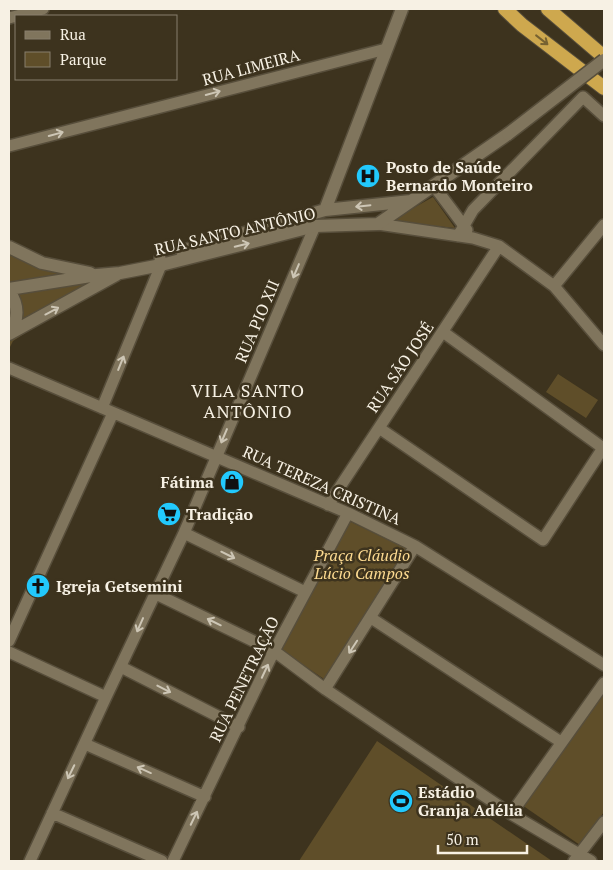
<svg xmlns="http://www.w3.org/2000/svg" width="613" height="870" font-family="'PT Serif',serif">
<style>
.green{fill:#5f4e29}
.lines{fill:none;stroke-linecap:round;stroke-linejoin:round}
.minor-casing{stroke:#574e3b;stroke-width:14}
.tertiary-casing{stroke:#574e3b;stroke-width:15}
.trunk-casing{stroke:#574e3b;stroke-width:16}
.minor{stroke:#80755d;stroke-width:11}
.tertiary{stroke:#80755d;stroke-width:12}
.trunk{stroke:#cea84e;stroke-width:14}
.tertiary-bridge-casing{stroke:#574e3b;stroke-width:15;stroke-linecap:butt}
.tertiary-bridge{stroke:#80755d;stroke-width:12}
.oneway{stroke:#776231}
.oneway2{stroke:#cdc6b5}
.labels{text-anchor:middle;stroke-width:5;stroke-linejoin:round;paint-order:stroke}
.street-label{font-size:16px;fill:#f7f1e4;stroke:#3d331e}
.poi-label{font-size:16px;font-weight:bold;fill:#f7f1e4;stroke:#3d331e;text-anchor:start}
.park-label{font-size:16px;font-style:italic;fill:#fddb91;stroke:#3d331e}
.neighbourhood-label{font-size:18px;letter-spacing:1px;fill:#f7f1e4;stroke:#3d331e}
</style>
<rect width="100%" height="100%" fill="#3d331e"/>
<!-- green -->
<path class="green" d="M433 197 455 228 390 221Z
M9 250 119 276 42 322 13 341 9 349Z
M558 374 598 400 586 418 546 392Z
M349 521 409 550 327 681 281 650Z
M604 694V812L580 845 522 805Z
M377 741 552 861H299Z"/>
<g class="lines">
<!-- minor casing -->
<g class="minor-casing">
<path id="minor" d="M9 18 43 9
M9 146 386 49
M434 186 467 230
M378 224 473 238 499 246 554 286 604 345
M458 236 473 210 583 97 604 116
M554 286 604 225
M9 368 348 513 415 546 604 665
M102 408 161 265 160 258
M379 428 543 540 603 448 443 332
M328 505 499 246
M184 533 305 592
M154 593 274 651 325 689 511 814 591 861
M371 618 561 742
M9 641 113 413
M9 652 106 697
M121 667 239 727
M325 689 415 546
M85 744 205 797
M52 813 162 861
M511 814 604 683
M30 861 106 697 184 533 315 226
M173 861 274 651 348 513
M574 861 604 822"/>
</g>
<!-- tertiary casing -->
<g class="tertiary-casing">
<path id="tertiary" d="M325 210 402 9
M9 247 42 263 90 273
M182 251 325 210 411 201
M9 289 97 275 120 273 161 265 315 226 378 224 508 134
M9 291C19 305 19 320 9 334
M9 334 116 275"/>
</g>
<!-- trunk casing -->
<g class="trunk-casing">
<path id="trunk" d="M505 9 522 25 604 88
M548 9 604 57"/>
</g>
<!-- minor -->
<use href="#minor" class="minor"/>
<!-- tertiary -->
<use href="#tertiary" class="tertiary"/>
<!-- trunk -->
<use href="#trunk" class="trunk"/>
<!-- tertiary-bridge casing -->
<g class="tertiary-bridge-casing">
<path id="tertiary-bridge" d="M508 134 604 60"/>
</g>
<!-- tertiary-bridge -->
<use href="#tertiary-bridge" class="tertiary-bridge"/>
</g>
<!-- one-way arrows -->
<defs><path id="oneway-shaft" d="M-6 0H5M1.5-3L5.5 0L1.5 3" fill="none" stroke-width="1.6" stroke-linecap="round" stroke-linejoin="round" transform="scale(1.25)"/></defs>
<use class="oneway" href="#oneway-shaft" transform="translate(542 40) rotate(38)"/>
<g class="oneway2">
<use href="#oneway-shaft" transform="translate(213 93) rotate(-15)"/>
<use href="#oneway-shaft" transform="translate(56 134) rotate(-15)"/>
<use href="#oneway-shaft" transform="translate(363 206) rotate(174)"/>
<use href="#oneway-shaft" transform="translate(242 245) rotate(-14)"/>
<use href="#oneway-shaft" transform="translate(296 271) rotate(113)"/>
<use href="#oneway-shaft" transform="translate(52 311) rotate(-28)"/>
<use href="#oneway-shaft" transform="translate(121 363) rotate(-68)"/>
<use href="#oneway-shaft" transform="translate(224 436) rotate(113)"/>
<use href="#oneway-shaft" transform="translate(228 555) rotate(26)"/>
<use href="#oneway-shaft" transform="translate(214 622) rotate(-154)"/>
<use href="#oneway-shaft" transform="translate(140 625) rotate(114)"/>
<use href="#oneway-shaft" transform="translate(353 647) rotate(123)"/>
<use href="#oneway-shaft" transform="translate(265 671) rotate(-65)"/>
<use href="#oneway-shaft" transform="translate(164 689) rotate(27)"/>
<use href="#oneway-shaft" transform="translate(144 770) rotate(-156)"/>
<use href="#oneway-shaft" transform="translate(71 772) rotate(116)"/>
<use href="#oneway-shaft" transform="translate(194 818) rotate(-64)"/>
</g>
<!-- icons -->
<defs>
<g id="hospital-disc" transform="scale(1.25)"><circle r="9.5" fill="#22c9fd" stroke="#3d331e"/><path d="M-5-5h3v3.5h4V-5h3V5h-3V1.5h-4V5h-3Z" fill="#111"/></g>
<g id="shop-disc" transform="scale(1.25)"><circle r="9.5" fill="#22c9fd" stroke="#3d331e"/><path d="M-5-2.5h2.3a2.7 3.5 0 0 1 5.4 0H5L5.5 6h-11ZM-1.5-2.5h3a1.5 2.3 0 0 0-3 0Z" fill="#111"/></g>
<g id="supermarket-disc" transform="scale(1.25)"><circle r="9.5" fill="#22c9fd" stroke="#3d331e"/><path d="M-6-5.5h2.5l.6 2H6L4.5 2H-2.5L-4.4-4H-6ZM-1.5 3.2a1.3 1.3 0 1 0 .1 0ZM3 3.2a1.3 1.3 0 1 0 .1 0Z" fill="#111"/></g>
<g id="church-disc" transform="scale(1.25)"><circle r="9.5" fill="#22c9fd" stroke="#3d331e"/><path d="M-1.2-6h2.4v3.5h3.3v2.4h-3.3V6h-2.4V-.1h-3.3v-2.4h3.3Z" fill="#111"/></g>
<g id="stadium-disc" transform="scale(1.25)"><circle r="9.5" fill="#22c9fd" stroke="#3d331e"/><path d="M0-5a6.5 5 0 1 0 0 10a6.5 5 0 1 0 0-10ZM-3.5-1.8h7v3.6h-7Z" fill="#111"/></g>
</defs>
<g fill-rule="evenodd">
<use href="#hospital-disc" x="368" y="176"/>
<use href="#shop-disc" x="232" y="482"/>
<use href="#supermarket-disc" x="169" y="514"/>
<use href="#church-disc" x="38" y="586"/>
<use href="#stadium-disc" x="401" y="801"/>
</g>
<g class="labels">
<!-- street labels -->
<g class="street-label">
<text transform="translate(251 67) rotate(-15)" y="6">RUA LIMEIRA</text>
<text transform="translate(235 231) rotate(-13)" y="6">RUA SANTO ANTÔNIO</text>
<text transform="translate(257 321) rotate(-67)" y="6">RUA PIO XII</text>
<text transform="translate(400 367) rotate(-56)" y="6">RUA SÃO JOSÉ</text>
<text transform="translate(322 485) rotate(24)" y="6">RUA TEREZA CRISTINA</text>
<text transform="translate(244 679) rotate(-64)" y="6">RUA PENETRAÇÃO</text>
</g>
<!-- poi labels -->
<g class="poi-label">
<text x="386" y="173">Posto de Saúde<tspan x="386" dy="18">Bernardo Monteiro</tspan></text>
<text x="214" y="488" text-anchor="end">Fátima</text>
<text x="186" y="520">Tradição</text>
<text x="56" y="592">Igreja Getsemini</text>
<text x="418" y="798">Estádio<tspan x="418" dy="18">Granja Adélia</tspan></text>
</g>
<!-- park labels -->
<g class="park-label">
<text x="362" y="561">Praça Cláudio<tspan x="362" dy="18">Lúcio Campos</tspan></text>
</g>
<!-- neighbourhood labels -->
<g class="neighbourhood-label">
<text x="248" y="397">VILA SANTO<tspan x="248" dy="21">ANTÔNIO</tspan></text>
</g>
</g>
<!-- border -->
<rect width="613" height="870" fill="none" stroke="#f7f1e4" stroke-width="20"/>
<!-- legend -->
<rect x="15" y="15" width="162" height="65" fill="#3d331e" stroke="#877f6d"/>
<rect x="25" y="31" width="25" height="8" fill="#80755d" stroke="#877f6d"/>
<text x="60" y="40" font-size="15" fill="#f7f1e4">Rua</text>
<rect x="25" y="52" width="25" height="15" fill="#5f4e29" stroke="#877f6d"/>
<text x="60" y="65" font-size="15" fill="#f7f1e4">Parque</text>
<!-- scale -->
<path d="M438 845v8h89v-8" fill="none" stroke="#f7f1e4" stroke-width="2.5"/>
<text x="446" y="845" font-size="15" fill="#f7f1e4" stroke="#3d331e" stroke-width="4" paint-order="stroke">50 m</text>
</svg>
